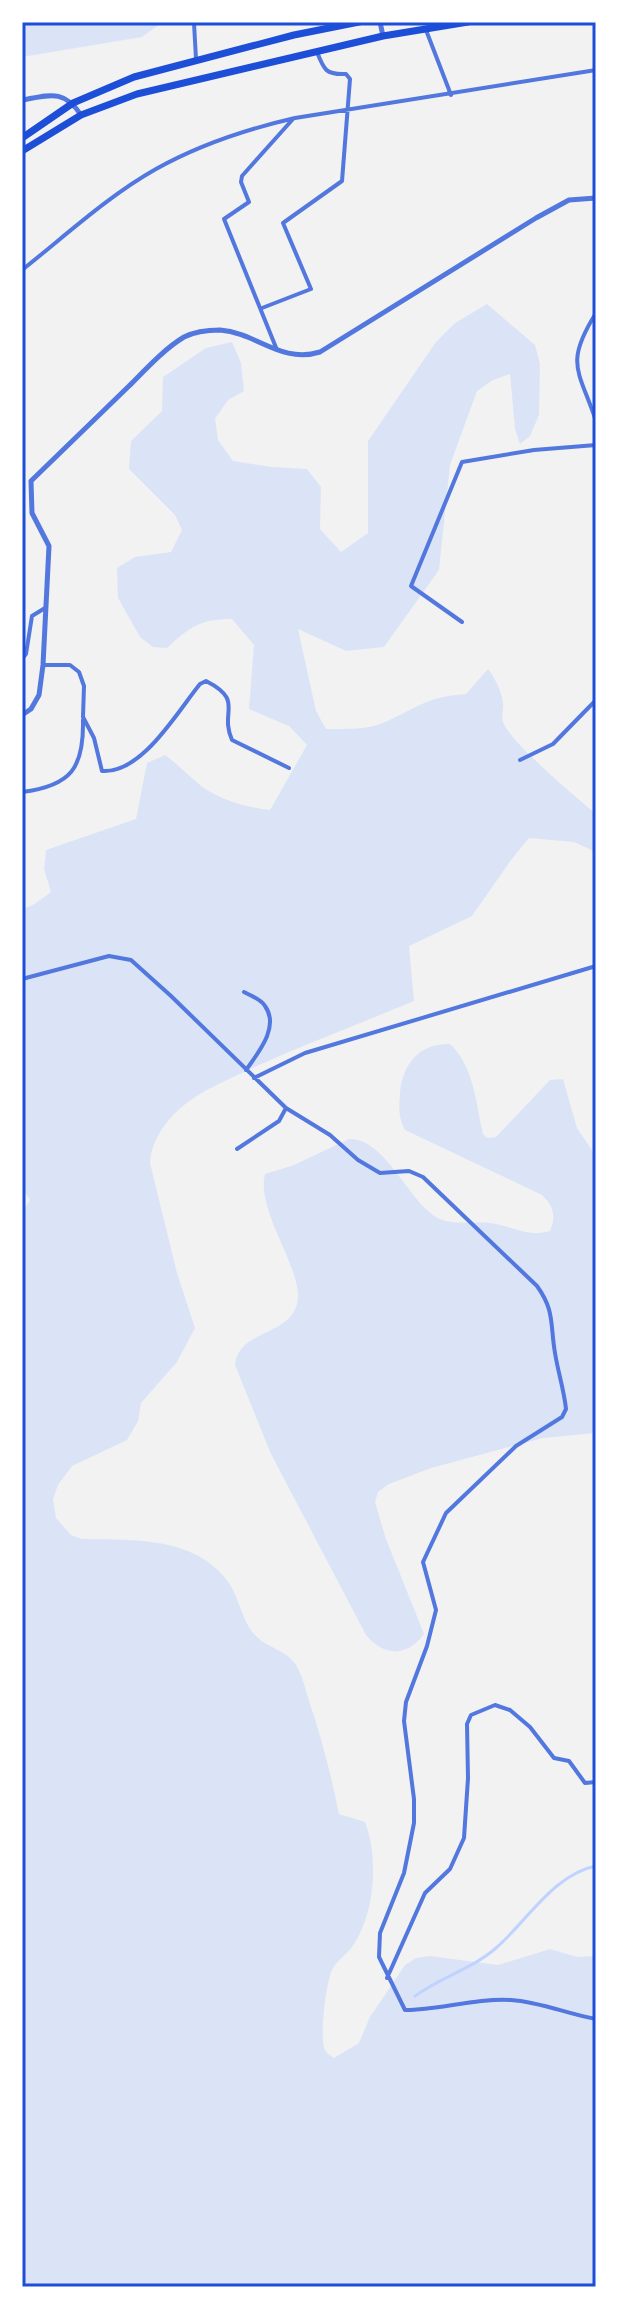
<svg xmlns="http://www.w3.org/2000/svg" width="618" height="2309" font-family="'Fira Sans Condensed',sans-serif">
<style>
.green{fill:#dbe4f7}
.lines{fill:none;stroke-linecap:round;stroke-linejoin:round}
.stream{stroke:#bfd3fe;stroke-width:3}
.minor{stroke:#5277de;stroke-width:4}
.tertiary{stroke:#5277de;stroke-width:5}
.primary{stroke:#1d4ed8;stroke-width:7}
.neatline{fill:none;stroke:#1d4ed8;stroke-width:3}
</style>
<rect width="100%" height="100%" fill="#f2f2f2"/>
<!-- green -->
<path class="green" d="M22 22H182L160 24 142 37 22 57Z
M487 304 535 345 540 364 539 415 530 436 520 444 515 429 510 374 493 380 477 391 450 465 439 570 384 647 346 651 298 629 316 711 326 729C344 729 366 730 383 723 418 708 424 697 466 694L488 669C495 678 502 692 503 703 504 710 501 716 503 722 511 743 576 797 596 814V852L574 842 529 838 511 860 472 916 409 946 414 1001C359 1024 303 1045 248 1070 226 1081 202 1090 183 1106 166 1120 151 1141 150 1163L177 1273 195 1328 177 1362 141 1403 138 1421 127 1440 72 1466 58 1485 53 1499 56 1518 71 1535 82 1539C134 1540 196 1536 229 1583 240 1599 242 1623 257 1637 267 1647 284 1650 293 1661 302 1672 305 1688 309 1701 322 1739 331 1775 339 1814L365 1822C379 1858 375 1915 352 1947 346 1955 336 1961 332 1970 326 1984 319 2037 325 2050 327 2054 330 2055 334 2058L359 2043 370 2017 405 1965 416 1958 430 1956 498 1965 550 1949 577 1957 596 1956V2287H22V1213L30 1200 22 1188V909L33 905 51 892 44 869 46 850 136 819 147 763 165 755C178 764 193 780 204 788 224 801 246 807 270 810L307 745 289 726 249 709 254 645 232 619C200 619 190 627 167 648L153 647 140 637 118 598 117 568 135 557 171 552 182 530 175 515 129 469 131 441 162 411 163 377 206 348 232 342 241 363 244 391 228 400 215 419 218 440 233 461 272 467 307 469 321 487 320 529 341 552 368 533V441L436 342 455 323Z
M450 1044C474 1066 476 1104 483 1134L487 1138 496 1137 550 1080 563 1079 577 1128 596 1156V1433L543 1438 431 1468 389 1484 378 1492 375 1502 386 1539 424 1634C406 1658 384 1656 366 1635L271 1454 235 1365C238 1330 289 1336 297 1304 306 1274 255 1211 265 1174L294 1165 349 1139C387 1138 409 1205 440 1219 456 1226 478 1220 496 1224 515 1228 530 1237 550 1231 556 1217 554 1206 542 1195L405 1130C398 1117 399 1107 400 1092 403 1064 419 1043 450 1044Z"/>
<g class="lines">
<!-- stream -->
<path class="stream" d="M415 1996C441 1977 472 1969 496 1948 527 1921 554 1874 596 1866"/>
<!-- minor -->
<path class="minor" d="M194 23 196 59
M426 30 451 95
M22 270C65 236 108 196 156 169 199 145 247 129 295 118L596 70
M262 308 311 289 283 223 342 181 350 79 346 74C326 75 324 70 317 52
M596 313C564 364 579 370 596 421
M277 350 224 219 249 202 241 182 242 176 293 119
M462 622 411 586 462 462 534 450 596 445
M22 659 26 654 32 616 45 608
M43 665H70L79 672 84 686 83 717 94 738 102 771C142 774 177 712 200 684L206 681C245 701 219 711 232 740L289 768
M520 760 553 744 596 700
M22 792C71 786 84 768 83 720
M22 979 109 956 131 960 171 996 286 1108 330 1135 358 1160 380 1173 409 1171 423 1177 537 1286C555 1311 550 1324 555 1353 558 1372 564 1390 566 1409L562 1417 516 1446 446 1513 423 1562 436 1610 427 1646 406 1702 404 1721 414 1799V1823L404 1873 380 1933 379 1957 405 2010C440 2010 474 1998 511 2000 541 2002 567 2014 596 2019
M244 992C251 996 261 999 265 1006 280 1027 258 1053 246 1070
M254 1078 305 1053 596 966
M237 1149 279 1121 286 1108
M387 1978 425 1893 450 1869 464 1838 468 1778 467 1724 471 1715 495 1705 510 1710 530 1727 554 1758 569 1761 585 1783 596 1782"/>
<!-- tertiary -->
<path class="tertiary" d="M380 22 383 36
M22 100C50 95 64 89 81 115
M22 715 31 709 39 695 43 665 49 546 32 513 31 481C64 449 96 418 129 386 145 370 164 349 184 337 194 332 209 330 220 330 257 333 281 364 320 352L536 218 569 200 596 198"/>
<!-- primary -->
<path class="primary" d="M22 138 73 103 134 77 294 35 359 22
M22 151 81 115 137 94 383 36 468 22"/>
</g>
<!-- border -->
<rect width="618" height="2309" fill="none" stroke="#ffffff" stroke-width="48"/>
<rect x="24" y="24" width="570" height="2261" class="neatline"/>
</svg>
